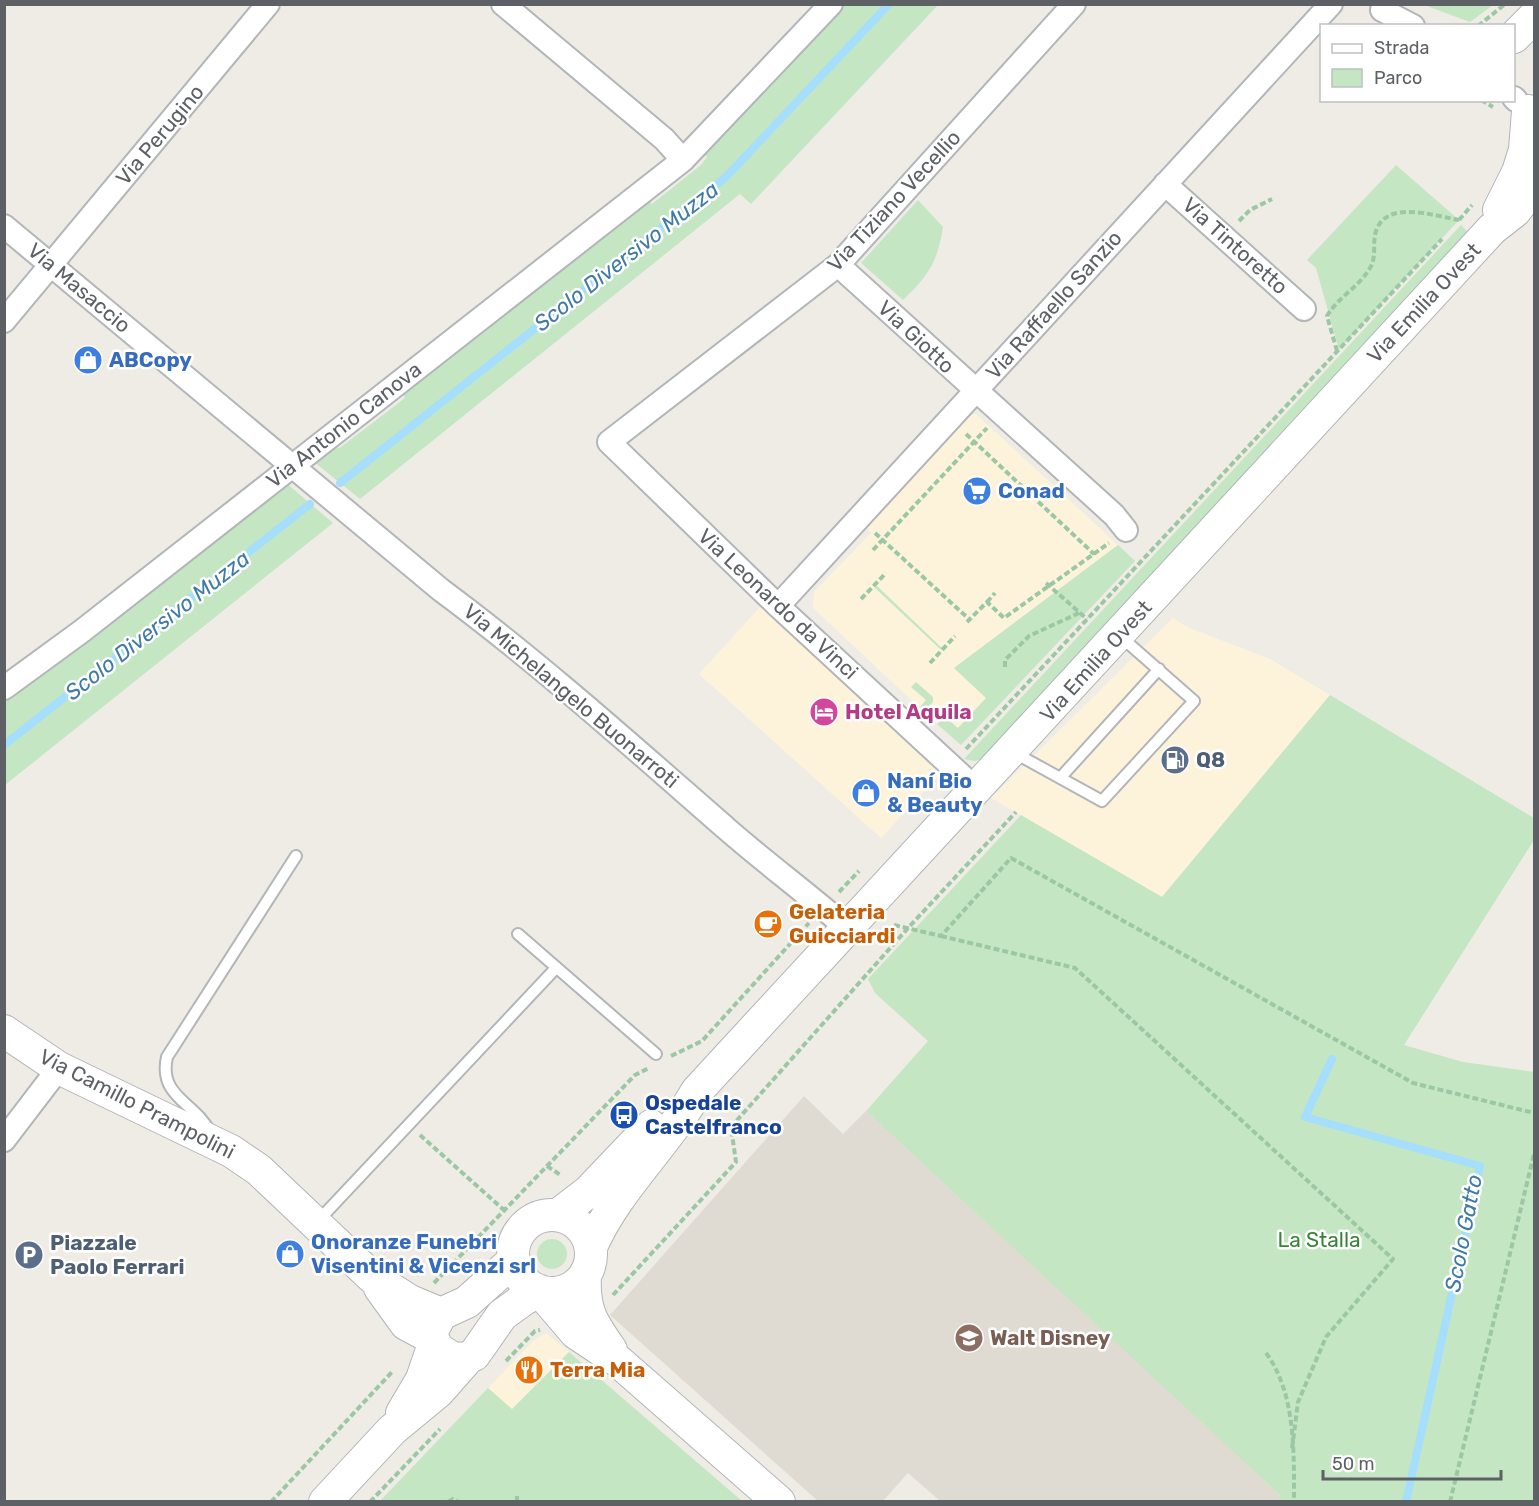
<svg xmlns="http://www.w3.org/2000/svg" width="1539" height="1506" font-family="Rubik,sans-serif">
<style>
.commercial{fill:#fdf3db}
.education{fill:#dfdbd3}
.green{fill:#c4e6c2}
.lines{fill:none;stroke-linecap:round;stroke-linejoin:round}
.stream{stroke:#a6defe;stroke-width:8}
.lane-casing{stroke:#b2b6b9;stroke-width:14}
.street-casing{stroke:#b2b6b9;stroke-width:26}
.secondary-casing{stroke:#b1b5b9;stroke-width:34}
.path{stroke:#9bc7a4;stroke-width:4;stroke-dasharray:6 3;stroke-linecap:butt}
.lane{stroke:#fff;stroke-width:10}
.street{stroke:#fff;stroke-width:22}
.secondary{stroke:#fff;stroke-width:32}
.labels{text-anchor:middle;stroke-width:5;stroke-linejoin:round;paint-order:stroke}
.street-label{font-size:21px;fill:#5d6165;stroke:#fff}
.shop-label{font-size:21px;font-weight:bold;fill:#366cbe;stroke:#fff;text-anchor:start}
.hotel-label{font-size:21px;font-weight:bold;fill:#b23c85;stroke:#fff;text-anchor:start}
.service-label{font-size:21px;font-weight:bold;fill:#4e5e75;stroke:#fff;text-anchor:start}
.food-label{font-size:21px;font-weight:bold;fill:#c56008;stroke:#fff;text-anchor:start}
.transit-label{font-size:21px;font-weight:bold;fill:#164399;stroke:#fff;text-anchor:start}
.park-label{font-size:21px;fill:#388336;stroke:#fff}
.education-label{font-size:21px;font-weight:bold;fill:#785e54;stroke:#fff;text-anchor:start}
.water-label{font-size:22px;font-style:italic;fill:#407aa7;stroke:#fff}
</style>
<rect width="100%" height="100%" fill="#efece5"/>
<!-- commercial -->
<path class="commercial" d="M976 414 1118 545 954 668 986 698 958 728 944 716 937 724 813 608 814 592 871 533 869 530V523L970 415Z
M760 607 941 773 881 838 699 674Z
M1173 618 1187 627 1270 659 1330 695 1162 897 991 798Z
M546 1333 569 1352 512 1410 488 1388 533 1341Z"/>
<!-- education -->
<path class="education" d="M804 1096 843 1134 866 1111 1203 1422 1280 1495V1501H940L908 1473 883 1501H818L610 1315Z"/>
<!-- green -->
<path class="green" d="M840 5H938L751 204 740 194 360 499 313 461 324 452 341 447 405 398 401 390 647 198 652 204 701 165 707 157 701 152Z
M1424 5H1493L1470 22Z
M1396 165 1459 220 1339 350 1316 268 1307 260Z
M918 200 943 227C937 263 929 275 903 300L861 263Z
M1461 225 1470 234 985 758 975 761 964 759Z
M285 482 333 523 5 785V699Z
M1118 545 1135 561 961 745 937 724 944 716 958 728 986 698 954 668Z
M877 586 942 648 940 649 875 588Z
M916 682 933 697V702L924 712 920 707 926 700 911 687Z
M1330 695 1534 818V840L1404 1045 1463 1062 1534 1072V1501H1280V1495L866 1111 928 1041 875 993 868 979 1021 815 1162 897Z
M537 1254a15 15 0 1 1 30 0a15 15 0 1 1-30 0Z
M569 1352 742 1501H380L488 1388 512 1409Z"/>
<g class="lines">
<!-- stream -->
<path class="stream" d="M340 483 726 177 889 4
M4 745 310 504
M1332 1059 1305 1117 1480 1166 1406 1502"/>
<!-- lane casing -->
<g class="lane-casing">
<path id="lane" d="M1013 752 1102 801 1194 701 1120 636
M1061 777 1159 669
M518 934 656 1054
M210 1132C195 1102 158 1097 167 1057L296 856
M318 1221 556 968"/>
</g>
<!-- street casing -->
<g class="street-casing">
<path id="street" d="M503 4 664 139 683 160
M1382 10 1413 26
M1514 98 1516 100
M1165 184 1304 309
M4 226 441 590C542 665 634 748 728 830 767 864 809 895 848 929
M838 265 1114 515 1126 530
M4 321 268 4
M778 606 1331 4
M4 688 82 631 683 160 831 4
M976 789 778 606 609 442 838 265 1074 4
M4 1140 59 1068"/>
</g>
<!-- secondary casing -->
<g class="secondary-casing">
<path id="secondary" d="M1514 37 1534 17
M1499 210 1518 172 1525 150 1528 111
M4 1031 59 1068 231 1151 259 1170 372 1277 410 1301 441 1314
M513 1254a39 39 0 1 1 78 0a39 39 0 1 1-78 0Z
M558 1215 588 1192 651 1126
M591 1247C617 1188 665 1147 697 1091L1492 229 1515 211 1534 186
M514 1260 467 1302 441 1314 433 1329 432 1338 438 1349 452 1358 464 1359 474 1355 502 1315 524 1299 540 1291
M585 1276C583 1310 592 1323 611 1350
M380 1288 406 1324 432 1338
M540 1291 576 1333 618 1361 779 1502
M402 1413 422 1379 434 1344
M325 1502 392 1430 438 1392 468 1358"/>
</g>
<!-- path -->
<path class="path" d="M1478 26 1504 5
M1481 100 1493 107
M1459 220 1472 205
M1239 221 1250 210 1272 199
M1337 351 1327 316C1338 297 1359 287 1370 268 1377 257 1372 243 1376 231 1387 199 1434 216 1459 220
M966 434 1094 554
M875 533 970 620
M873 550 987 428
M1046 583 1087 619
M861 599 886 573
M987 602 995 593
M967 622 987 602 1004 618 1109 543
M930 663 955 636
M1005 667V660L1029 636 1079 613
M966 749 1442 239
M839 892 859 871
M894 925 941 936 1011 858 1413 1083 1534 1113
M941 936 1075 968 1393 1259 1326 1337 1298 1402 1292 1449
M671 1056 702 1041 809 923
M420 1135 504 1210
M547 1166 562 1176
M434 1283 635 1075 649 1068
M613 1295 736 1162 731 1127 908 928 1016 812
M1266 1353C1296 1393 1294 1454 1294 1502
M506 1361 535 1331 540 1330
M271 1502 392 1372
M370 1502 440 1429
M448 1502 453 1499 459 1502
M517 1502V1494
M1450 1502 1534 1154"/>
<!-- lane -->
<use href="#lane" class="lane"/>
<!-- street -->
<use href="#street" class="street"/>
<!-- secondary -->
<use href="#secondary" class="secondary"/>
</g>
<!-- icons -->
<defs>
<g id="shop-disc" transform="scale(1.5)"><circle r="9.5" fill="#3f7fe0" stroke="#fff"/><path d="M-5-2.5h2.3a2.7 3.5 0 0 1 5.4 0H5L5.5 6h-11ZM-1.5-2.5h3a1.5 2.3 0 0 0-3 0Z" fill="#fff"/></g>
<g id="supermarket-disc" transform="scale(1.5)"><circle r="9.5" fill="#3f7fe0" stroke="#fff"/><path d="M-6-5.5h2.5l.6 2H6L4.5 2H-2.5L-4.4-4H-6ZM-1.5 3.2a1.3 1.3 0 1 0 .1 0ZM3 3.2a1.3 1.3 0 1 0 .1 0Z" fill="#fff"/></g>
<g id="hotel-disc" transform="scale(1.5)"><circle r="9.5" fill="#d1479c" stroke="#fff"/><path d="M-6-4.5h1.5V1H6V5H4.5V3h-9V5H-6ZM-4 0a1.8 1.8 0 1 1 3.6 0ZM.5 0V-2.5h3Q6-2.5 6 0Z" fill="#fff"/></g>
<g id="fuel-disc" transform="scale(1.5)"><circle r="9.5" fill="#5c6f8a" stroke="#fff"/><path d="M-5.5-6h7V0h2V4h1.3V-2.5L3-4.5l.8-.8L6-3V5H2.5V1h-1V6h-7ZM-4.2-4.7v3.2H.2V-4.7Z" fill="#fff"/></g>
<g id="cafe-disc" transform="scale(1.5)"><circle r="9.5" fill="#e8710a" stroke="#fff"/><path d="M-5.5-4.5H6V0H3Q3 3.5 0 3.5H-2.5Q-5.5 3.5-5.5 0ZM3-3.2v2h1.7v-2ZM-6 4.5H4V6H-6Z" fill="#fff"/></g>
<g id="bus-disc" transform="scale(1.5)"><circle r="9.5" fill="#1a4fb4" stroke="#fff"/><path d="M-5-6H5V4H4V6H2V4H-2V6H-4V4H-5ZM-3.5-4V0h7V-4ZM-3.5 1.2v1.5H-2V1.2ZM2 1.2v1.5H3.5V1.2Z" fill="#fff"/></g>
<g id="parking-disc" transform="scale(1.5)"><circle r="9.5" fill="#5c6f8a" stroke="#fff"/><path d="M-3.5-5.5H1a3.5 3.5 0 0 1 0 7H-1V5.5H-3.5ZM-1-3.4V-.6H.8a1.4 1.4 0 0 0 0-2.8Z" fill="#fff"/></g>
<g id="school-disc" transform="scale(1.5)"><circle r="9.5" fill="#8d6e63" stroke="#fff"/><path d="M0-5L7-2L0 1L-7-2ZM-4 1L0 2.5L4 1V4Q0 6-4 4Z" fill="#fff"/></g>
<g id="restaurant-disc" transform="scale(1.5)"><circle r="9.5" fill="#e8710a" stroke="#fff"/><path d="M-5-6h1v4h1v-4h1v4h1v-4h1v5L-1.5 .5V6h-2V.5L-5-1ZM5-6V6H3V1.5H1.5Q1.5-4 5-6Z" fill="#fff"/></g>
</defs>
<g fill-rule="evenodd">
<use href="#shop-disc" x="88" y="360"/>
<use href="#supermarket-disc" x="977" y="491"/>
<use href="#hotel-disc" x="824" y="712"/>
<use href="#fuel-disc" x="1175" y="760"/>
<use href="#shop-disc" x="866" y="793"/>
<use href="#cafe-disc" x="768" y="924"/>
<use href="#bus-disc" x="624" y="1115"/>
<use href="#shop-disc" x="290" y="1254"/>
<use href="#parking-disc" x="29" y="1255"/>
<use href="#school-disc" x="969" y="1338"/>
<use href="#restaurant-disc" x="529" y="1370"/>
</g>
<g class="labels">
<!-- street labels -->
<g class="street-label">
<text transform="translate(160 135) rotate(-50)" y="7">Via Perugino</text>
<text transform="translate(894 201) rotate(-47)" y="7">Via Tiziano Vecellio</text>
<text transform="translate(1235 246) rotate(42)" y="7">Via Tintoretto</text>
<text transform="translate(79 288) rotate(40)" y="7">Via Masaccio</text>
<text transform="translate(1424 303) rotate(-47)" y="7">Via Emilia Ovest</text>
<text transform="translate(1054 305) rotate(-48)" y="7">Via Raffaello Sanzio</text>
<text transform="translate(916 337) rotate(43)" y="7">Via Giotto</text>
<text transform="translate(344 425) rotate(-38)" y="7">Via Antonio Canova</text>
<text transform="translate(778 604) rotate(43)" y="7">Via Leonardo da Vinci</text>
<text transform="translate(1096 661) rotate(-48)" y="7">Via Emilia Ovest</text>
<text transform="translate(571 696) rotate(40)" y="7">Via Michelangelo Buonarroti</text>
<text transform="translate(137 1104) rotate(27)" y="7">Via Camillo Prampolini</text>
</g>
<!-- shop labels -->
<g class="shop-label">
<text x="109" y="367">ABCopy</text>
<text x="998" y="498">Conad</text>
<text x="887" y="788">Naní Bio<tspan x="887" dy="24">&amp; Beauty</tspan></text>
<text x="311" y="1249">Onoranze Funebri<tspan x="311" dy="24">Visentini &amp; Vicenzi srl</tspan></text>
</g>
<!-- hotel labels -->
<g class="hotel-label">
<text x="845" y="719">Hotel Aquila</text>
</g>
<!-- service labels -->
<g class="service-label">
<text x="1196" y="767">Q8</text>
<text x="50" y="1250">Piazzale<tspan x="50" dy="24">Paolo Ferrari</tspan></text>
</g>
<!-- food labels -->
<g class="food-label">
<text x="789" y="919">Gelateria<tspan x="789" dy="24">Guicciardi</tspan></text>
<text x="550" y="1377">Terra Mia</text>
</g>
<!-- transit labels -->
<g class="transit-label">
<text x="645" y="1110">Ospedale<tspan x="645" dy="24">Castelfranco</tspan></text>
</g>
<!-- park labels -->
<g class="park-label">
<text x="1319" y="1247">La Stalla</text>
</g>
<!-- education labels -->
<g class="education-label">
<text x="990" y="1345">Walt Disney</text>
</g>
<!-- water labels -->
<g class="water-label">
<text transform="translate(626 256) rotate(-38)" y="8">Scolo Diversivo Muzza</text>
<text transform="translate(157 625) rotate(-38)" y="8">Scolo Diversivo Muzza</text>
<text transform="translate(1463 1233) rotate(-79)" y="8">Scolo Gatto</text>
</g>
</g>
<!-- border -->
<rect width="1539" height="1506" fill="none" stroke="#5d6165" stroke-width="12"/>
<!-- legend -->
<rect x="1320" y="24" width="195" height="78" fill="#ffffff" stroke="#bec0c1" stroke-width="1.5"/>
<rect x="1332" y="44" width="30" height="9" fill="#ffffff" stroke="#bec0c1" stroke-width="1.5"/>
<text x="1374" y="54" font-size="18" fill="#5d6165">Strada</text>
<rect x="1332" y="69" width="30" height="18" fill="#c4e6c2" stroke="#bec0c1" stroke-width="1.5"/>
<text x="1374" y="84" font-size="18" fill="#5d6165">Parco</text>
<!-- scale -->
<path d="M1323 1470v9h178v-9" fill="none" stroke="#5d6165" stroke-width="3"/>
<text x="1332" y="1470" font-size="18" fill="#5d6165" stroke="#ffffff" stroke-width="4.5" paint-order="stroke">50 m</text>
</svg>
